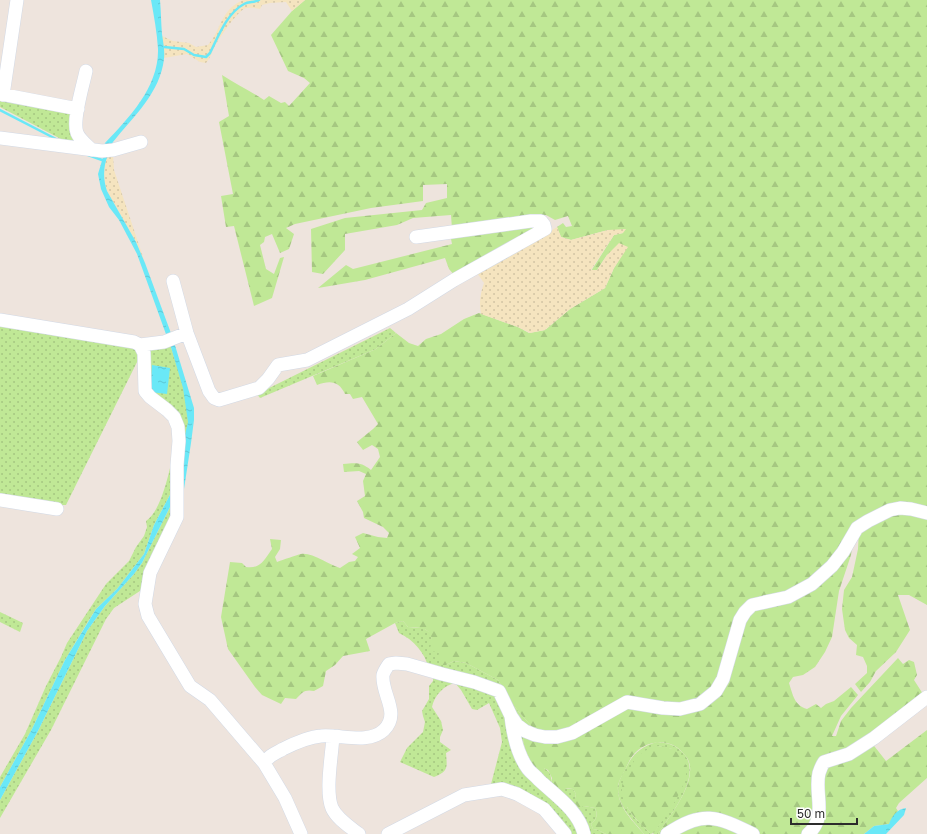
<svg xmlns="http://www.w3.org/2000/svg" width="927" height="834" font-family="'Golos Text',sans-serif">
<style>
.grass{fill:url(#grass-dots)}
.forest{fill:url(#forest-firs)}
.sand{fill:url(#sand-dots)}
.water{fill:url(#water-ripples)}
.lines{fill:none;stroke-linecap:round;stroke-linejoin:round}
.stream{stroke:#6ae8f7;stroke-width:2.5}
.minor-casing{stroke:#d2d9e5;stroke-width:14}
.minor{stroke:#fff;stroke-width:13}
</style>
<defs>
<pattern id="grass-dots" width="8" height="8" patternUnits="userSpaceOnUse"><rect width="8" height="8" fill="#c0e896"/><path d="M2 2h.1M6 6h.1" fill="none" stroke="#a5c781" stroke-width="1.8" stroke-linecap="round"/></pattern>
<pattern id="forest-firs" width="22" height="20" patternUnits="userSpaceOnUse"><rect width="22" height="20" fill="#c0e896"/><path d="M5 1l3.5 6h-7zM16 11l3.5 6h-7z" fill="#a5c781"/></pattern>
<pattern id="sand-dots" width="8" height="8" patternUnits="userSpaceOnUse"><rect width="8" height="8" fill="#f5e4bf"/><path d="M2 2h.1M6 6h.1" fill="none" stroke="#d2c4a4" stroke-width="1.8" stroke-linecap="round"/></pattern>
<pattern id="water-ripples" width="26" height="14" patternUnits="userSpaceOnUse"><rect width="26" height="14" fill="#6ae8f7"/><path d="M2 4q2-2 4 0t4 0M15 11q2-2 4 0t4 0" fill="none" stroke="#5cc7d4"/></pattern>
</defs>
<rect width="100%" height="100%" fill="#eee4dd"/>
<!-- grass -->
<path class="grass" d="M0 97 70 112 81 144 61 139 0 107Z
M0 322 130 344 142 352 66 505H58L0 494Z
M390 328 396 333 376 349 260 398 257 394Z
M170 344C177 367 190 398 188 423 187 437 183 452 181 466L182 433 151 394 148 349Z
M172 460V491L154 525 144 554 117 589 96 609 89 620 65 660 32 729 0 787V777L25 734 46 686 61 657 67 643 106 584 129 561 136 547 144 536 147 527 146 521C161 511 168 476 172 460Z
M175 497V517L143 589 114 608 106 619 51 730 0 818V800L38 731 87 631 105 606 134 574 142 563Z
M0 612 23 623 20 632 0 622Z
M403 621 408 627 423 628 431 633 432 640 446 665 454 661 466 663 498 680 514 706 538 734 525 730 505 700 429 669C425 653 414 640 399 633L395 623Z
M433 677 498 692 510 736 581 834H569L546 807 490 788 502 742 500 728 489 703 477 710 472 709 461 690 455 683C444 685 434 696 432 707L441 721 443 730 440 737V742L451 750 446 753C447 767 449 771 434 777L400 762 407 748 423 732 425 722 423 716 422 711 429 699V686L433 681Z
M516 729 523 733C523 741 524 754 530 760 539 769 553 766 551 783L563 788 573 789 576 794 575 798 584 806 595 808C598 814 597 820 591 824L593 829 598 830 606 834H585L529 768Z
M657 742C669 743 676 745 684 754 703 776 670 815 658 834H653L676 799 672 749 658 746 627 807 634 817 651 834H644C634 821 618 807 618 789 618 781 623 773 627 766 634 752 643 746 657 742Z"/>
<!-- forest -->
<path class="forest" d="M305 0H927V512L922 509 867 519 811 583 752 604 715 690 680 707 637 701 571 731 538 734 514 706 498 680 466 663 454 661 446 665H440L438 658 439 652H433L430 648C436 630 424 627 408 627L403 621 395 623 366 639 370 651 343 656 335 665 326 671 323 686 314 691C305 689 302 692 296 699L285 698 281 704 262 695 255 687 228 649 221 617 230 562 242 563 246 567C261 569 264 560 272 549L270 539 281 540 280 549 275 557 277 562C283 560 296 555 301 554 312 552 329 565 340 568L349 562 355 561 358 557 352 554 360 548 355 537 363 533 378 537 387 538 389 533 383 527 364 518 363 512 357 501 365 496 363 481 366 474 359 471 344 472 343 464C356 463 361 462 371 470L380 457 378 449 372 445 363 450 357 442 373 429 378 424 362 397 353 399 350 394H345C339 381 330 380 317 385L313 376 376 349 396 333 409 343 418 346 426 339 441 334 464 319 479 313 518 327 529 333 545 330 570 309 605 288 614 268 627 247 607 255 597 270 591 271 614 235 623 233 608 230 571 240 561 237 557 227 563 223 566 227 572 226 568 216 555 220 546 215 515 218 452 229 451 215 413 218 397 225 345 234V250L323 274 312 272 311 229 345 218 422 210 426 203 447 198V184L423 185V201L371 208 295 224 286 228 294 234 289 249 280 253 272 234 265 237 264 242 260 245 266 269 274 274 280 258 284 257 272 298 254 306 234 226 226 227 221 196 233 194 219 122 229 116 222 75C236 84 250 91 264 100L269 96 281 103 285 102 289 106 310 83 304 78 288 71 271 35 292 11Z
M532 224 539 228 455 276 449 269 445 258 365 280 318 288 346 265 353 269 452 244 450 234Z
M891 512 927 516V605L909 595H898L910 630 896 652 876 671 870 682 861 692 855 684 867 673V666L863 657 856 655 857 645 849 638 845 630 842 609 844 590 852 577 858 549 859 529Z
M853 540 851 555 839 591 832 637 825 652 815 667 803 675 793 677 789 683C793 695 794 705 807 709L816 704 821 708 826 704 834 701 851 687 858 695 841 716 832 736H836L841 721 851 708 898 658 903 664 909 660 914 662 917 675 914 680 923 694 927 690V696L873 737 823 761 819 803 806 834H756L721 819 665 834H658C669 817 689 792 690 772 691 764 688 758 683 753 670 738 649 740 636 752 631 756 628 764 625 770 622 776 617 783 618 790 619 809 633 821 644 834H606L598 830 593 829 591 824C597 820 598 814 595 808L584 806 579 808 574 802 576 794 573 789 567 788 560 791 551 783 552 778 548 770 543 768 540 770H536C529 758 522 747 523 733L545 739 627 704 663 710 717 692 746 613 789 599Z
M927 730V778L899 803 896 808 898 811 889 824 874 826 864 834H812L826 764 871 742 886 761Z
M658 746C667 747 673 748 680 755 682 758 685 762 686 766 690 785 665 816 655 832L651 834C640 823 620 806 622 788 622 781 627 774 630 768 637 755 643 750 658 746Z
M707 820 746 834H672Z"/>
<!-- sand -->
<path class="sand" d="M243 0H305L292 11 286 2 270 3 262 5 260 9C255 8 249 7 244 9 236 13 217 41 213 50 211 55 210 58 206 63L200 62 187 54 164 58 162 36 173 41 189 43 196 47 208 45C222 29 220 10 243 0Z
M108 155H113L114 170 145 263 136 242 107 191C103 179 103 167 108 155Z
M557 227 561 237 571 240 608 230 626 229 623 233 614 235 591 270H597L607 255 619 243 628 247 614 268 605 288 570 309 545 330 530 333 518 327 481 314C479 303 480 294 484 283L477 273 545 235Z"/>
<!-- water -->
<path class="water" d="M151 0H160C161 11 161 23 162 34 163 42 165 50 164 59 160 93 134 116 113 142L110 148 103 149 105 143C129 118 159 87 158 49 157 33 154 16 151 0Z
M104 154 108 155C103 167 103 179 107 191L136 242 145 263 172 336 167 337 137 254 119 220 109 207 101 189 98 174Z
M174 342 194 408V420L191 443 184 489 175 497 142 563 134 574 105 606 87 631 38 731 0 800V787L32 729 65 660 96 609 117 589 144 554 154 525 172 491 188 422 183 388 170 344Z
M152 365 170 368 167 394 150 392Z
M906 808 904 815 886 834H864L874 826 889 824C892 816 897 809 906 808Z"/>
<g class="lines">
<!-- stream -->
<path class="stream" d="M164 47 184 49 194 55 206 57 210 53C218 37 227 13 244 4 249 1 254 3 259 0
M0 110 56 139
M88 155 102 160"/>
<!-- minor casing -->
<g class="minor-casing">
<path id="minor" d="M86 71C83 86 72 120 77 133 80 140 87 145 92 150
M0 94 78 109
M3 95 17 0
M0 138 102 151 113 150 141 142
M173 281 187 333 209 391 214 398 219 400 259 388 268 379 278 365 307 360 408 309 454 280 545 229 544 225 541 221H531L416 237
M0 320 134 342 140 345 144 353 145 391 150 397 167 410 174 417 178 427 179 441 177 465V517L150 573 145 604 148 616 190 686 210 700 264 763
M140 345 164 342 187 333
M0 500 57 509
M511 716C513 734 517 754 528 769 531 773 536 776 539 780 555 795 579 811 584 834
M333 736C332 755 325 791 332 808 337 819 350 827 359 834
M301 834 285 798 264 763C269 755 276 753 283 749 295 743 308 737 321 736 340 734 368 745 384 730 401 713 381 694 383 675 384 671 387 667 389 664L396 663 407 664 442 674 474 682 499 691 511 716 517 725 525 731 535 735 545 737H557L572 733 627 702 663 708 680 709 700 704 716 691 723 679 740 620 745 612 752 605 788 597 812 584 832 566 843 552 857 528 868 521 890 510 900 508 911 509 927 513
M388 834 464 795 502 789 517 794 544 809 565 834
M667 834C703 810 716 816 753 834
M808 834C828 817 814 794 819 773 820 770 822 765 824 762L849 754 874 738 927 697"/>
</g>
<!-- minor -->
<use href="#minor" class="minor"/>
</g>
<!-- scale -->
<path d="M791 818v6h66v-6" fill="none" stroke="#2c2c2c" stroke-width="2"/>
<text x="797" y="818" font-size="12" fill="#2c2c2c" stroke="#ffffff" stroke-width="3" paint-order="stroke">50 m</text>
</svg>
